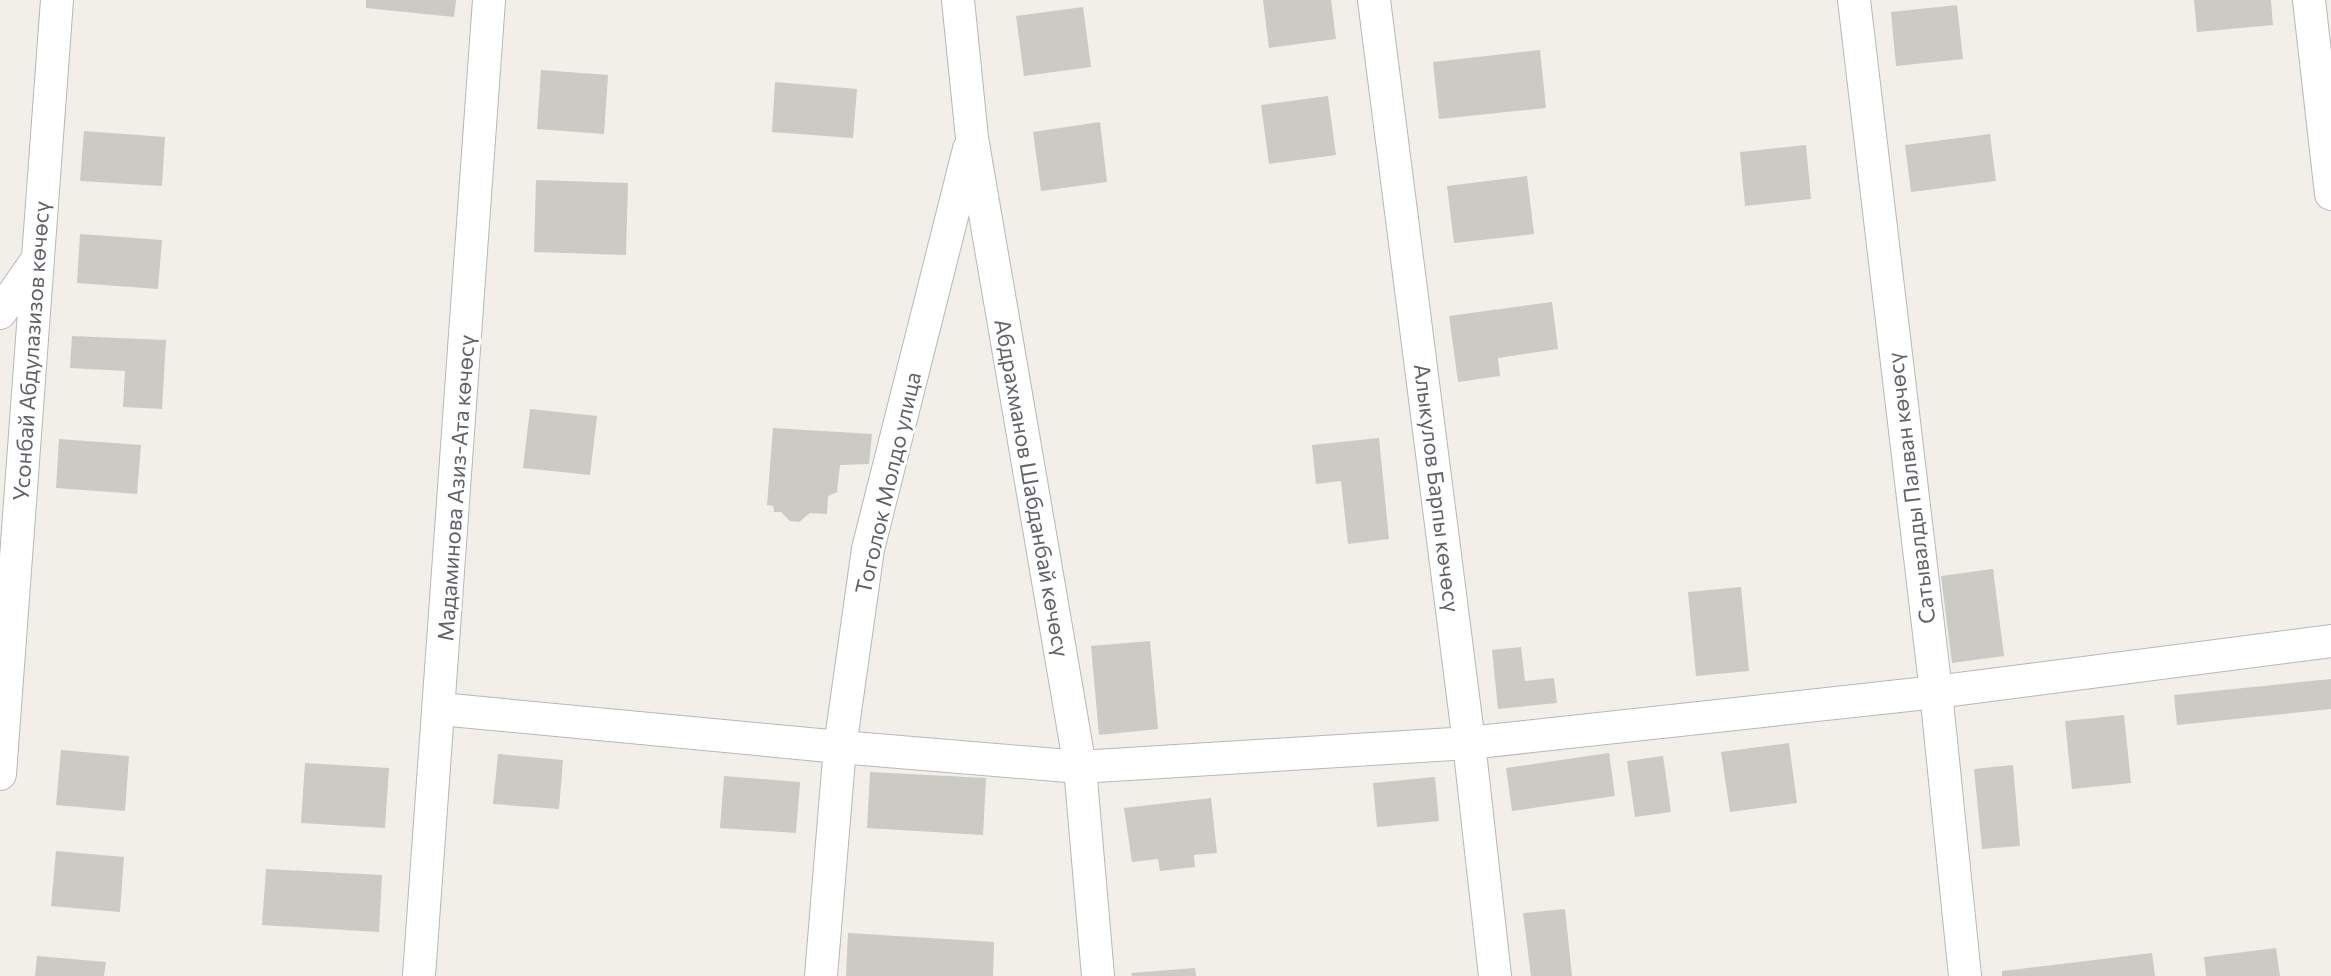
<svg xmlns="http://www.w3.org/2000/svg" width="2331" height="976" font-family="Commissioner,sans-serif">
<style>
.building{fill:#cccac5}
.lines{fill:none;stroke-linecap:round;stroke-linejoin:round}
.street-casing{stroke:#b5b8bc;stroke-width:34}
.street{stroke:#fff;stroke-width:32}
.labels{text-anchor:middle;stroke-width:6;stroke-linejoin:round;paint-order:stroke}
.street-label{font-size:22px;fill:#5f6368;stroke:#fff}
</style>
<rect width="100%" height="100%" fill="#f1efe8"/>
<!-- building -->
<path class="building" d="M366 0H456L454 17 366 8Z
M1263 0H1331L1336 39 1269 48Z
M2194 0H2271L2273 25 2197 32Z
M1957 5 1963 59 1896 66 1891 12Z
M1083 7 1091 67 1024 76 1016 16Z
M1540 50 1546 108 1439 119 1433 62Z
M541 70 608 75 604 134 537 129Z
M775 82 857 89 853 138 772 132Z
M1328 96 1336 155 1269 164 1261 105Z
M1100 122 1107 182 1041 191 1033 132Z
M84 131 165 137 162 186 80 181Z
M1990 134 1996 181 1911 192 1905 145Z
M1806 145 1811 199 1745 206 1740 152Z
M1527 176 1534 234 1454 243 1447 186Z
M536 180 628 183 626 255 534 252Z
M80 234 162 240 158 289 77 283Z
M1552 302 1558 349 1498 358 1500 376 1458 382 1449 316Z
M72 336 166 340 162 409 123 407 125 371 70 368Z
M530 409 597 416 590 475 523 468Z
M773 428 872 434 869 464 840 465 837 492 828 496 827 514 810 513 799 522 790 521 781 512H774L773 506 767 505Z
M1379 438 1389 539 1348 544 1341 481 1316 484 1312 445Z
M59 439 141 445 137 494 56 488Z
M1993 569 2004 656 1952 663 1941 576Z
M1741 587 1749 671 1696 676 1688 592Z
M1150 641 1158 729 1099 735 1091 646Z
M1521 647 1525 681 1554 678 1557 703 1498 709 1492 650Z
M2331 679V709L2177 725 2174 695Z
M2124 715 2131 783 2072 789 2065 721Z
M1789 743 1797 803 1730 812 1721 752Z
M61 750 129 756 125 811 56 805Z
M1609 753 1615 796 1512 811 1506 768Z
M498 754 563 760 559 809 493 804Z
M1663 756 1671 812 1635 817 1627 761Z
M305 763 389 768 385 828 301 823Z
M2013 765 2020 846 1982 849 1974 769Z
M870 772 986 778 983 835 867 828Z
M724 776 800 782 796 833 720 828Z
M1435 777 1439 821 1377 827 1373 783Z
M1211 798 1217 853 1194 855 1195 867 1160 871 1158 859 1132 862 1124 808Z
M56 851 124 857 120 912 51 906Z
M266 869 382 875 379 932 262 925Z
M1565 909 1572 976H1531L1523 913Z
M848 933 994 942 993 976H846Z
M2276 948 2280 976H2206L2204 957Z
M2152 953 2155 976H2002V971Z
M37 956 106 962 104 976H35Z
M1195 968 1196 976H1132L1131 973Z"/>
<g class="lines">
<!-- street casing -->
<g class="street-casing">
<path id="street" d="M958 0 972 138 1080 767 1098 976
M1374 0 1469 743 1495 976
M1854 0 1936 692 1965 976
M2309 0 2331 194
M0 313 37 260
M440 709 840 747 1080 767 1469 743 1936 692 2331 641
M0 774 57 0
M419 976 489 0
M821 976 840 747 868 549 969 149"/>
</g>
<!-- street -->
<use href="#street" class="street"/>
</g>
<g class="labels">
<!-- street labels -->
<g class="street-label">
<text transform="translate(31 351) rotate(-86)" y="8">Усонбай Абдулазизов көчөсү</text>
<text transform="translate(888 483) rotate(-77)" y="8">Тоголок Молдо улица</text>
<text transform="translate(456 488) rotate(-86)" y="8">Мадаминова Азиз-Ата көчөсү</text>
<text transform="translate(1032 488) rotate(80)" y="8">Абдрахманов Шабданбай көчөсү</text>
<text transform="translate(1437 488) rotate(83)" y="8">Алыкулов Барпы көчөсү</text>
<text transform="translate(1911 488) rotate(-97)" y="8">Сатывалды Палван көчөсү</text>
</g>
</g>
</svg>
